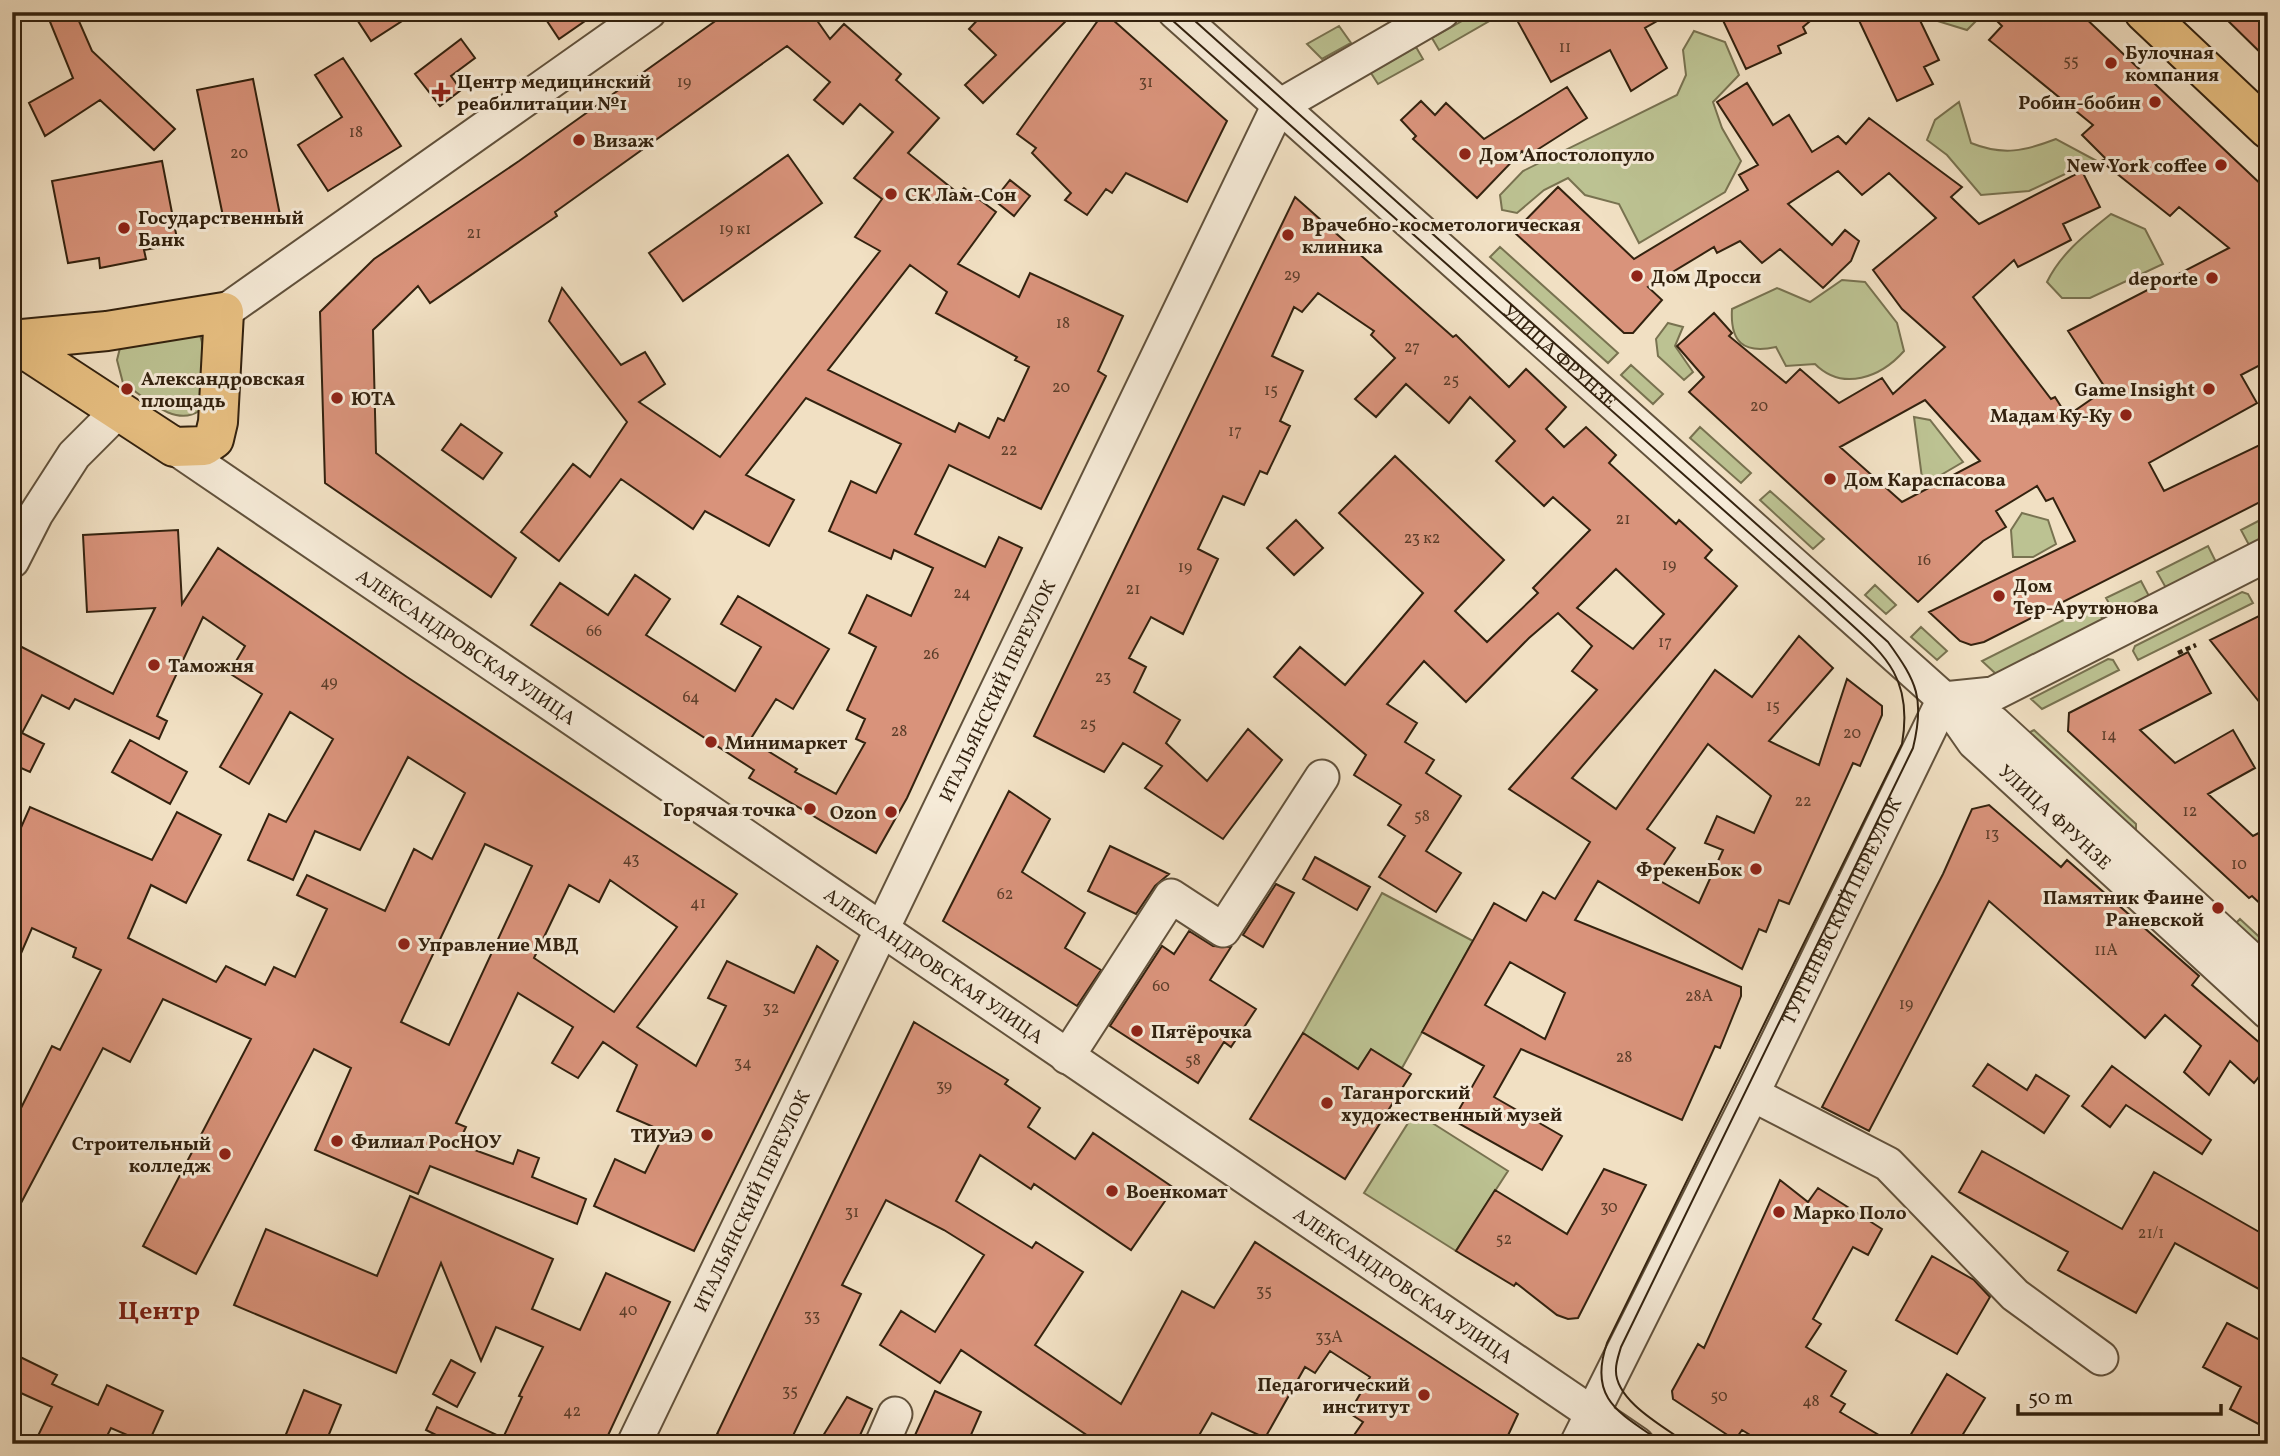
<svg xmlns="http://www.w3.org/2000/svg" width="2280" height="1456" font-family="Vollkorn,serif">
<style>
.green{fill:#bcc292;stroke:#787250;stroke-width:2}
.building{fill:#d9937b;stroke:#33220f;stroke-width:2;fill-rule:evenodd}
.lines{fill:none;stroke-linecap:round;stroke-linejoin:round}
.minor-casing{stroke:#62523c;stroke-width:37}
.major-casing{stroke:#33220f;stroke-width:42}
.path{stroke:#33220f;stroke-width:4.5;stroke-dasharray:5 3.5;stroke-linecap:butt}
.minor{stroke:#f6ebd8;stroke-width:33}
.major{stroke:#e8c082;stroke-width:38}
.tram{stroke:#33220f;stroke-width:2}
.poi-dot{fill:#8f2418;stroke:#f6ebd8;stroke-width:2.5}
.labels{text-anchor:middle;stroke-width:6;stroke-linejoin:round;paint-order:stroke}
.number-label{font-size:16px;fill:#5c3e2a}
.poi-label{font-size:19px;font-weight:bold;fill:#33220f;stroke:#f6ebd8;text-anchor:start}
.street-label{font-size:19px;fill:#33220f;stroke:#f6ebd8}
.district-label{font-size:26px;font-weight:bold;fill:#7a1f14;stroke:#f6ebd8}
</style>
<rect width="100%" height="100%" fill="#f1e0c3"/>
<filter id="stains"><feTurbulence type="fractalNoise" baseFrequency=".00286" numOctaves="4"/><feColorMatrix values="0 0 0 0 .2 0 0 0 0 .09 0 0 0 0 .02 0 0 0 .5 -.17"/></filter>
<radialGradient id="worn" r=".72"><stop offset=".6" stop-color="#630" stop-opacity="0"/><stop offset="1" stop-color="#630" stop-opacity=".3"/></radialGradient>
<!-- green -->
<path class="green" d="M1478 12H1487L1491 20 1439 50 1432 38Z
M1930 12H1979L1982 15 1967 30 1934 20Z
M1339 26 1351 43 1322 59 1307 44Z
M1694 31 1725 42 1739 75 1713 102 1722 128 1741 161 1725 192 1639 243 1619 204 1585 195 1568 178 1544 190 1517 213 1502 210 1500 195 1523 171 1677 95 1686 75 1683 50Z
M1416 47 1423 59 1378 84 1371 73Z
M1959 102 1971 143C2003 156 2025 151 2056 139L2095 160 2029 191 1981 195 1947 155 1927 140 1935 120Z
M2111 214 2145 229 2163 264 2090 298H2062L2047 282C2061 253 2086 234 2111 214Z
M1500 247 1618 353 1608 363 1490 257Z
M1842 280 1865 282 1897 323 1904 351C1881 377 1843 392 1815 364L1786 366 1776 347C1743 354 1730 342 1732 309L1777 288 1810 302Z
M1668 323 1683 327 1675 346 1693 372 1684 380 1658 356 1656 339Z
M200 335C207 356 204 390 199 411 174 428 144 396 123 383L117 360 120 348Z
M1631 365 1663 394 1653 404 1621 375Z
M1914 417 1930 420 1963 462 1934 479 1922 478Z
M1700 427 1751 473 1741 483 1690 438Z
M1770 491 1824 539 1813 549 1760 500Z
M2022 513 2048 520 2056 544 2033 557H2013L2011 530Z
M2268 516V535L2249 545 2241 530Z
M2208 546 2216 562 2166 588 2157 572Z
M2141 581 2149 596 2115 614 2106 598Z
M1875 585 1896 605 1886 614 1865 595Z
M2242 592 2248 594 2253 603 2138 660 2133 651 2135 646Z
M2095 604 2103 620 1996 674 1982 661Z
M1921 627 1947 651 1937 660 1911 637Z
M2108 659 2113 660 2119 670 2042 709 2031 699Z
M2034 730 2136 824V845L2021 737Z
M1382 893 1473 941 1402 1068 1371 1049 1348 1086 1338 1056 1303 1033Z
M2240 919 2268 945V964L2234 925Z
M1415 1112 1508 1171 1456 1251 1364 1193Z"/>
<!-- building -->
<path class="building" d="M46 12H75L92 51 175 129 154 150 100 100 45 136 29 103 73 78Z
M352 12H416L371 41Z
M541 12H598L559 39Z
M728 12H811L830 39 844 24 901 74 896 80 939 118 908 153 959 194 964 188 996 212 958 264 1019 297 1030 273 1123 316 1098 371 1106 376 1041 509 949 465 915 534 985 567 999 537 1022 548 907 798 876 853 749 778 754 770 531 625 560 583 608 615 635 575 670 599 646 635 735 691 761 647 721 624 738 596 829 649 793 709 776 699 750 740 797 769 795 772 836 794 865 743 856 739 865 719 847 710 876 647 849 633 867 595 911 616 933 568 894 550 891 559 829 531 851 481 876 493 901 444 806 398 746 475 794 500 769 546 705 511 693 529 621 479 559 561 521 532 573 464 590 477 627 422 549 321 562 288 621 365 645 352 665 384 639 402 720 457 880 251 855 237 882 199 854 178 893 132 860 104 843 124 814 100 830 82 787 46 555 212 557 216 430 303 418 286 373 330 376 453 516 558 491 597 325 483 320 312 374 259 519 161ZM910 265 947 292 936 313 1017 357 1015 360 1029 367 1004 421 998 418 989 438 959 423 955 432 828 370Z
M985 12H1075L983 103 965 85 996 55 969 29Z
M1104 12 1227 121 1187 202 1126 173 1112 193 1106 189 1087 215 1065 200 1071 193 1032 153 1036 148 1017 134Z
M1536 12H1673L1645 28 1667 68 1631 91 1610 50 1551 82 1518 22Z
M1719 12H1821L1803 27 1806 33 1778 46 1781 53 1746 69Z
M1855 12H1916L1939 60 1924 67 1933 84 1897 101Z
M1988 12H2079L2268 191V361L2241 375 2257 403 2149 463 2164 491 2268 441V498L1984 642 1971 645 1960 641 1929 612 2075 541 2053 498 2046 501 2037 486 1996 511 2006 527 1983 541 1918 602 1689 392 1704 377 1677 346 1714 313 1732 333 1729 336 1786 383 1800 369 1839 403 1882 378 1893 394 1945 347 1902 309 1873 270 1936 218 1889 173 1862 195 1838 171 1788 204 1832 245 1845 230 1859 241 1851 261 1823 288 1780 249 1762 263 1740 241 1717 253 1714 247 1648 287 1662 300 1633 333H1624L1514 232 1558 187 1634 259 1748 190 1739 175 1758 165 1717 102 1747 83 1773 125 1789 115 1812 152 1838 136 1846 144 1869 118 1962 187 1951 197 1979 224 2082 171 2100 207 2063 224 2071 240 2018 267 2014 260 1973 297 2051 399 2055 397 2067 416 2106 389 2068 331 2229 248 2179 207 2170 216 2101 161 2106 159 2082 135 2093 125 1989 40 2002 26ZM1925 400 1980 461 1902 502 1840 447Z
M2219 12H2268V60Z
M461 39 475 58 451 76 461 90 440 106 415 74Z
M343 58 401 146 328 191 298 145 342 117 315 75Z
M253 79 280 215 225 226 197 90Z
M1567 87 1587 118 1526 157 1522 151 1477 198 1413 139 1416 136 1401 120 1421 101 1435 115 1446 103 1484 139Z
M788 155 822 203 683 301 649 253Z
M162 161 178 244 144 250 146 259 100 268 99 258 68 263 52 181Z
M1010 180 1030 196 1014 216 994 200Z
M1295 197 1453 337 1456 335 1509 387 1526 369 1566 407 1546 429 1564 447 1586 427 1616 455 1609 463 1676 524 1679 520 1712 550 1705 558 1737 586 1572 778 1616 809 1715 670 1752 697 1799 636 1833 668 1769 741 1819 765 1847 679 1882 706V715L1860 766 1853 763 1789 904 1779 900 1766 932 1759 929 1742 969 1598 881 1575 920 1741 987V996L1720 1048 1715 1046 1682 1120 1521 1049 1494 1097 1562 1136 1542 1170 1453 1120 1484 1066 1422 1032 1494 903 1526 921 1543 892 1555 899 1590 842 1509 789 1597 690 1572 671 1592 646 1558 613 1529 638 1466 702 1424 661 1387 704 1417 723 1405 742 1434 760 1426 773 1461 796 1426 851 1461 873 1436 912 1379 877 1405 836 1388 825 1401 805 1354 775 1366 755 1274 677 1300 647 1345 685 1423 593 1339 513 1395 456 1504 560 1455 611 1487 642 1538 593 1533 588 1590 530 1553 497 1544 506 1496 461 1515 441 1470 397 1449 423 1406 384 1376 417 1355 399 1395 358 1371 335 1374 331 1318 293 1302 312 1294 307 1272 356 1303 371 1280 421 1290 426 1267 474 1260 471 1244 505 1223 496 1198 549 1218 559 1183 634 1151 617 1129 658 1146 667 1134 692 1180 720 1166 743 1207 781 1248 729 1282 760 1223 839 1145 788 1162 766 1123 743 1104 772 1034 736ZM1616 569 1664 614 1633 649 1577 608ZM1708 744 1771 796 1754 833 1717 816 1705 843 1723 850 1699 903 1655 878 1675 848 1647 829ZM1510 962 1565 993 1545 1039 1485 1005Z
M461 424 502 453 483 479 442 450Z
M1296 520 1323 548 1294 575 1267 548Z
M178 530 182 604 218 548 407 677 737 894 637 1027 696 1066 726 1006 708 998 727 961 794 993 817 946 838 961 694 1251 594 1206 615 1159 645 1173 665 1132 617 1111 637 1065 603 1042 578 1078 552 1063 573 1027 518 993 456 1123 466 1127 458 1144 513 1164 518 1150 539 1158 532 1177 586 1199 577 1224 430 1166 418 1194 315 1150 351 1068 314 1049 196 1274 143 1246 251 1039 163 999 130 1062 103 1048 12 1220V1126L52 1046 60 1050 101 970 73 957 76 948 32 928 12 974V848L30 807 152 860 177 812 221 835 186 903 151 885 128 938 216 982 226 966 265 985 274 967 295 977 327 909 297 895 307 875 385 911 414 849 432 859 465 793 408 757 360 850 315 831 293 880 248 860 269 814 286 822 333 739 290 712 249 784 220 767 262 694 229 673 245 646 203 617 157 716 167 721 159 739 75 699 69 709 42 695 22 733 44 744 30 772 12 764V642L113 694 155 608 87 612 83 535ZM485 844 532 866 449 1045 401 1022ZM610 880 677 927 614 1012 534 958 569 885 599 902Z
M2261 615 2268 627V713L2210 640Z
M2188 652 2211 693 2140 730 2175 763 2233 730 2255 768 2208 794 2253 836 2268 828V911L2252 896 2249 898 2068 731 2069 713Z
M130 740 187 772 170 804 112 772Z
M1009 791 1050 819 1022 872 1085 913 1065 948 1101 970 1077 1006 943 921Z
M1989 805 2061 867 2067 860 2199 976 2192 985 2268 1050V1065L2254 1083 2230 1061 2209 1095 2184 1072 2201 1046 2165 1015 2145 1038 1989 901 1869 1131 1822 1107 1943 874 1972 809Z
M1110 846 1169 874 1155 886 1136 914 1088 891Z
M1315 857 1370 887 1357 910 1303 879Z
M1276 884 1294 893 1263 947 1243 935Z
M1189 931 1213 946 1231 947 1210 980 1256 1009 1231 1047 1224 1042 1198 1083 1110 1026 1162 946 1174 954Z
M914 1022 1008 1080 1005 1084 1040 1108 1028 1127 1075 1159 1093 1133 1174 1188 1131 1250 1034 1184 1031 1189 980 1155 956 1201 1032 1248 1036 1242 1083 1272 1035 1345 1121 1404 1182 1291 1214 1308 1255 1242 1518 1414 1504 1444H1348L1363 1422 1349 1413 1370 1377 1330 1351 1315 1373 1305 1367 1265 1438 1212 1413 1194 1444H1100L961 1350 940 1383 880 1345 901 1311 935 1332 984 1255 944 1230 886 1200 842 1285 861 1294 789 1444H738L717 1434Z
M1303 1033 1358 1069 1371 1049 1411 1074 1345 1179 1250 1119Z
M1988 1064 2027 1090 2036 1075 2069 1096 2044 1133 1973 1086Z
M2112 1066 2211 1140 2202 1154 2126 1105 2110 1127 2082 1106Z
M1982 1151 2122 1229 2154 1172 2268 1237V1294L2175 1243 2136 1313 2058 1270 2068 1252 1959 1192Z
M1604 1169 1646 1185 1578 1318 1568 1319 1557 1315 1516 1283 1514 1286 1456 1251 1495 1190 1567 1234Z
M1780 1180 1808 1202 1818 1188 1882 1229 1868 1255 1853 1247 1813 1319 1821 1324 1806 1347 1846 1371 1831 1396 1845 1404 1840 1412 1894 1444H1765L1742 1430 1735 1440 1673 1399 1672 1391 1698 1344 1704 1348Z
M410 1196 553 1259 532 1309 580 1330 606 1273 670 1302 604 1444H454L426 1430 437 1407 503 1438 522 1397 519 1396 543 1347 496 1327 481 1361 441 1263 396 1373 234 1305 266 1229 377 1276Z
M1932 1256 1974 1280 1990 1297 1957 1354 1896 1320Z
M2227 1323 2268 1344V1429L2230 1409 2241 1387 2203 1367Z
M12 1353 57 1375 52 1384 98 1405 107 1385 163 1411 148 1444 111 1428 103 1444H34L52 1407 12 1389Z
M451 1360 475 1373 457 1407 433 1394Z
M1947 1374 1985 1398 1957 1444H1924L1910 1436Z
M304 1390 341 1405 325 1444H282Z
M935 1391 981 1412 967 1444H911Z
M847 1397 872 1409 856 1444H818Z"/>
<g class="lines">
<!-- minor casing -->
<g class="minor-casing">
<g id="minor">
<path id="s1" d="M1175 12 1944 699 1974 742 2268 1012"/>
<path d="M224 312 649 12"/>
<path id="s2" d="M174 447 1637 1444"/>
<path d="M12 561 36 514 74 455 119 410"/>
<path d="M1946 700 1994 723 2268 975"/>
<path d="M1067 1057 1171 896 1223 930 1322 777"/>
<path d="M1752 1094 1888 1164 2015 1295 2101 1358"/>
<path id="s3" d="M634 1444 1278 107 1442 12"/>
<path d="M882 1444 895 1414"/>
<path id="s4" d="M1577 1444 1752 1094 1944 699 1993 694 2268 554"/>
</g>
</g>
<!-- major casing -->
<g class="major-casing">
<path id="major" d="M2144 12 2268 129
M12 340 107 331 224 312 218 422 214 439 204 446 174 447 12 341"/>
</g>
<!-- path -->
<path class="path" d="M2178 653 2196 645"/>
<!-- minor -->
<use href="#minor" class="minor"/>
<!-- major -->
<use href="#major" class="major"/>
<!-- tram -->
<path class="tram" d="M1163 12 1827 602C1876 649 1915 669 1902 744L1607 1343C1587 1401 1622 1414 1664 1444
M1185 12 1888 642C1917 682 1925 699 1913 748L1621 1347C1619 1354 1616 1362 1616 1369 1614 1401 1666 1428 1688 1444"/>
</g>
<!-- markers -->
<g class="poi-dot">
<circle cx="2111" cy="63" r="7"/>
<path d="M437.5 81.5h7v7h7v7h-7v7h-7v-7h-7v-7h7z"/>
<circle cx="2155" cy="102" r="7"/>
<circle cx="579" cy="140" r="7"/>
<circle cx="1465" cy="154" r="7"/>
<circle cx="2221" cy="165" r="7"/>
<circle cx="891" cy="194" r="7"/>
<circle cx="124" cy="228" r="7"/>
<circle cx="1288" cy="235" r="7"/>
<circle cx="1637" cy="276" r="7"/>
<circle cx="2212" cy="278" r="7"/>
<circle cx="127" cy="389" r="7"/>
<circle cx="2209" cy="389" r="7"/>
<circle cx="337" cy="398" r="7"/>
<circle cx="2126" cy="415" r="7"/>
<circle cx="1830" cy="479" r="7"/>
<circle cx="1999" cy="596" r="7"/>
<circle cx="154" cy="665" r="7"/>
<circle cx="711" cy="742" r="7"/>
<circle cx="810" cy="809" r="7"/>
<circle cx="891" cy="812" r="7"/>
<circle cx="1756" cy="869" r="7"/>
<circle cx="2218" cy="908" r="7"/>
<circle cx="404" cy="944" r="7"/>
<circle cx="1137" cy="1031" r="7"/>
<circle cx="1327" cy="1103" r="7"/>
<circle cx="707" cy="1135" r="7"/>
<circle cx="337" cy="1141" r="7"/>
<circle cx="225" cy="1154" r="7"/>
<circle cx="1112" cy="1191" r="7"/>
<circle cx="1779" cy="1212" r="7"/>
<circle cx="1424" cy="1395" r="7"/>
</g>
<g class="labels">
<!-- number labels -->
<g class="number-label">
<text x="1565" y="52">11</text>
<text x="2071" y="66">55</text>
<text x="684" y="87">19</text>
<text x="1146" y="87">31</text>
<text x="356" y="137">18</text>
<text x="239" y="158">20</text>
<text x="735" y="234">19 к1</text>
<text x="474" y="238">21</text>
<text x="1292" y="280">29</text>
<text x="1063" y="328">18</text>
<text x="1412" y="352">27</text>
<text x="1451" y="385">25</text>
<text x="1061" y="392">20</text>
<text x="1271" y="395">15</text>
<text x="1759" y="411">20</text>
<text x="1235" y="436">17</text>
<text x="1009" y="455">22</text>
<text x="1623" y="524">21</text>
<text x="1422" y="543">23 к2</text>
<text x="1924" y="565">16</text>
<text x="1669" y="570">19</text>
<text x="1185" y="572">19</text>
<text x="1133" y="594">21</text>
<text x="962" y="598">24</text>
<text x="594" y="636">66</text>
<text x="1665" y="647">17</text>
<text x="931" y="659">26</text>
<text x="1103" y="682">23</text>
<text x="329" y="687">49</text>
<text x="691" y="702">64</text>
<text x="1773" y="711">15</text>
<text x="1088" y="729">25</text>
<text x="899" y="736">28</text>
<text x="1852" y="738">20</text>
<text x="2109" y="740">14</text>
<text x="1803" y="806">22</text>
<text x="2190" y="816">12</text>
<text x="1422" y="821">58</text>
<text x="1992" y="839">13</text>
<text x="631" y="864">43</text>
<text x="2239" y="869">10</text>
<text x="1005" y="899">62</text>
<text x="698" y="908">41</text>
<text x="2106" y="955">11А</text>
<text x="1161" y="991">60</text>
<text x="1699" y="1001">28А</text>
<text x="1906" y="1009">19</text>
<text x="771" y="1013">32</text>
<text x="1624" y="1062">28</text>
<text x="1193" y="1065">58</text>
<text x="743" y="1068">34</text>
<text x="944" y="1091">39</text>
<text x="1609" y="1212">30</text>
<text x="852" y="1217">31</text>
<text x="2151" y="1238">21/1</text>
<text x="1504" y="1244">52</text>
<text x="1264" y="1296">35</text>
<text x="628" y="1315">40</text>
<text x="812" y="1321">33</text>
<text x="1329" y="1342">33А</text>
<text x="790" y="1396">35</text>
<text x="1719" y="1401">50</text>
<text x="1811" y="1406">48</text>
<text x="572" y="1416">42</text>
</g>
<!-- poi labels -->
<g class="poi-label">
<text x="2125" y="59">Булочная<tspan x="2125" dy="22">компания</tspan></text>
<text x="457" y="88">Центр медицинский<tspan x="457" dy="22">реабилитации №1</tspan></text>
<text x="2141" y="109" text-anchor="end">Робин-бобин</text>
<text x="593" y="147">Визаж</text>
<text x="1479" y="161">Дом Апостолопуло</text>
<text x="2207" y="172" text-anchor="end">New York coffee</text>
<text x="905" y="201">СК Лам-Сон</text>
<text x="138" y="224">Государственный<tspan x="138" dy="22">Банк</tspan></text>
<text x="1302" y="231">Врачебно-косметологическая<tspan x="1302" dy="22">клиника</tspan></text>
<text x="1651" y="283">Дом Дросси</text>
<text x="2198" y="285" text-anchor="end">deporte</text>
<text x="141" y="385">Александровская<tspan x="141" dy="22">площадь</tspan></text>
<text x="2195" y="396" text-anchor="end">Game Insight</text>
<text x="351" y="405">ЮТА</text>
<text x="2112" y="422" text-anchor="end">Мадам Ку-Ку</text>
<text x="1844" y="486">Дом Караспасова</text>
<text x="2013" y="592">Дом<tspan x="2013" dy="22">Тер-Арутюнова</tspan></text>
<text x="168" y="672">Таможня</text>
<text x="725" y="749">Минимаркет</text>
<text x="796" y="816" text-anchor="end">Горячая точка</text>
<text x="877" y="819" text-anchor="end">Ozon</text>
<text x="1742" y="876" text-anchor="end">ФрекенБок</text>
<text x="2204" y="904" text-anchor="end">Памятник Фаине<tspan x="2204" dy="22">Раневской</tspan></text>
<text x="418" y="951">Управление МВД</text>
<text x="1151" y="1038">Пятёрочка</text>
<text x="1341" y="1099">Таганрогский<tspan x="1341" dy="22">художественный музей</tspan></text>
<text x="693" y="1142" text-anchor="end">ТИУиЭ</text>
<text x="351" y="1148">Филиал РосНОУ</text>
<text x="211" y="1150" text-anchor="end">Строительный<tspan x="211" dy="22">колледж</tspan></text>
<text x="1126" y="1198">Военкомат</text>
<text x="1793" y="1219">Марко Поло</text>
<text x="1410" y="1391" text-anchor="end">Педагогический<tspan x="1410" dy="22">институт</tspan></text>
</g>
<!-- street labels -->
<g class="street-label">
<text dy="7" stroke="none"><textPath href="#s1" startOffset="516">УЛИЦА ФРУНЗЕ</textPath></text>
<text dy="7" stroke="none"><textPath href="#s2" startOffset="354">АЛЕКСАНДРОВСКАЯ УЛИЦА</textPath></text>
<text dy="7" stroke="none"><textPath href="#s3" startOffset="836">ИТАЛЬЯНСКИЙ ПЕРЕУЛОК</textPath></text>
<text dy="7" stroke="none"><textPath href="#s1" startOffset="1194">УЛИЦА ФРУНЗЕ</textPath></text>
<text dy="7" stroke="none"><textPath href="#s4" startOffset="595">ТУРГЕНЕВСКИЙ ПЕРЕУЛОК</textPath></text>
<text dy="7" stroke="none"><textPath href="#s2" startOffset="920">АЛЕКСАНДРОВСКАЯ УЛИЦА</textPath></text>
<text dy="7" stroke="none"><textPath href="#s3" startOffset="270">ИТАЛЬЯНСКИЙ ПЕРЕУЛОК</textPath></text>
<text dy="7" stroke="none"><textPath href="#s2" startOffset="1488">АЛЕКСАНДРОВСКАЯ УЛИЦА</textPath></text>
</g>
<!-- district labels -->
<g class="district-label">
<text x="159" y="1319">Центр</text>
</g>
</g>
<!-- margin -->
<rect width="2280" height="1456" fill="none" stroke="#f1e0c3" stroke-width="42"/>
<rect x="14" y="14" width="2252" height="1428" fill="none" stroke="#33220f" stroke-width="3.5"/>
<rect x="21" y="21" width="2238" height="1414" fill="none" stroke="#33220f" stroke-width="2"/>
<!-- scale -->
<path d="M2018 1404v10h203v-10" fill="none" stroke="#33220f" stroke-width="3.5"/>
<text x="2028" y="1404" font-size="21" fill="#33220f" stroke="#f6ebd8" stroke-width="5" paint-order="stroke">50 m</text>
<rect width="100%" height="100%" filter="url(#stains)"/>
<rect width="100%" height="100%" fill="url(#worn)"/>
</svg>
